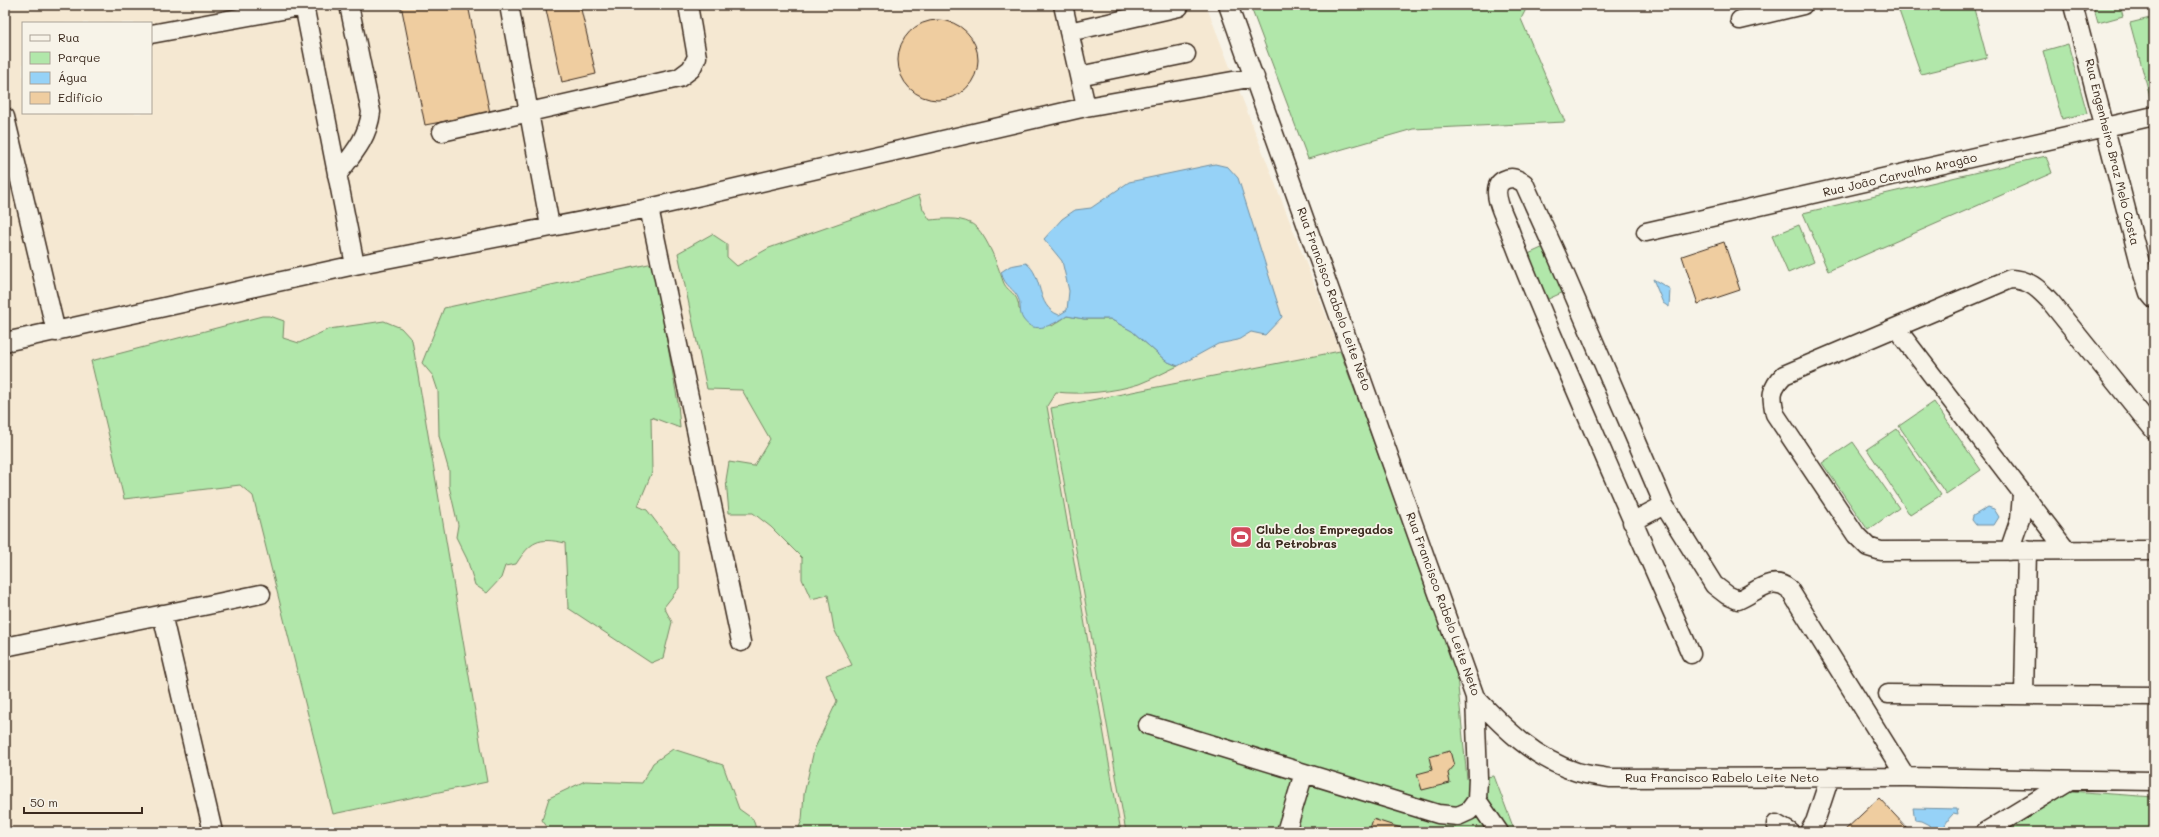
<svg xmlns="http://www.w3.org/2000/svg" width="2159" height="837" font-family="Mali,sans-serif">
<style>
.built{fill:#f5e8d2;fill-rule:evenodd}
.green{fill:#b1e7aa;stroke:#768864}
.water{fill:#96d2f7;stroke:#728fa0}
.building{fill:#efcda0;stroke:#3b2a1e}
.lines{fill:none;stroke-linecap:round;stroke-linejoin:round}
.minor-casing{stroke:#3b2a1e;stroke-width:21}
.minor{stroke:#f7f3e8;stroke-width:18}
.labels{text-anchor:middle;stroke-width:3.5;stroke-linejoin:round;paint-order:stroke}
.street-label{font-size:12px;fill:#3b2a1e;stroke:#f7f3e8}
.poi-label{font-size:12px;font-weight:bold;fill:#3b2a1e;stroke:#f7f3e8;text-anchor:start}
</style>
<rect width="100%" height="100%" fill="#f7f3e8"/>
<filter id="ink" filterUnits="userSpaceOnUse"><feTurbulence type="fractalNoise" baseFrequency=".025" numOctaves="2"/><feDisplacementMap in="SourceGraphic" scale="8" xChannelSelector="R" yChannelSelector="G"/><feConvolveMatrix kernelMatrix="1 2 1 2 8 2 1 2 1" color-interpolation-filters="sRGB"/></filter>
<g filter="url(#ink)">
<!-- built -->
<path class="built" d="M5 5H1206L1340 351 1051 408 1126 832H5ZM23 23H151V113H23Z"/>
<!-- green -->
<path class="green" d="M1250 5H1528L1521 19 1565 122 1413 129 1308 159Z
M1897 5H1973L1987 58 1921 74Z
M2093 5H2120L2123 16 2098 23Z
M2154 17V100L2151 101 2130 23Z
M2068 44 2087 113 2062 119 2043 51Z
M2046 156 2052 173 1828 271 1803 213Z
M919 195 923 209 930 220C942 219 958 217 970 223 985 229 998 266 1003 281 1007 293 1018 291 1019 309L1052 326 1067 316 1084 319H1110L1132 331 1166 361 1178 366C1165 372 1152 379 1139 384 1114 392 1082 395 1056 392L1047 406 1121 832H797L802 820 804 794 814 750 837 701 826 675 852 665 834 629 828 595 811 599 802 579V558L771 527 753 513H729L726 480 729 462 754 466 770 439 742 390 707 389 678 253 712 234 727 244V257L737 266 769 248Z
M1799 225 1814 262 1788 273 1772 236Z
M1546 246 1566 291 1546 300 1526 255Z
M653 263 678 403 680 428 651 417 652 472 638 506 647 510 679 552V588L664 607 672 622 663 658 651 663 568 608 565 543C538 537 531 541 516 564L505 566 501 578 487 593 475 585 467 559 456 537 458 525 449 486V471L439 436 438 391 433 376 422 363 444 308Z
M262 316H270L284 321 283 338 299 343 329 329 384 321 401 328 412 340 487 782 333 814 253 496 240 485 124 499 91 361Z
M1340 351 1456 666 1467 779 1494 776 1515 832H1126L1051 408Z
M1934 402 1981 470 1946 494 1899 426Z
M1897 429 1941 495 1910 515 1867 449Z
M1853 442 1899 508 1868 530 1822 463Z
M673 749 723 765 739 809 753 819 757 832H551L542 820 549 798 585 781 642 783 653 763Z
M2070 791 2154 797V832H2004Z"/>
<!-- water -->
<path class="water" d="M1215 164 1228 167 1238 178 1282 317 1265 335 1251 332 1238 340 1218 344 1178 366 1166 361 1132 331 1110 319H1084L1067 316C1054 324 1034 336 1023 319 1019 313 1021 306 1019 300 1015 288 1005 288 1001 272L1010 266 1026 263C1044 276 1035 306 1059 315L1067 310 1069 291 1062 261 1044 239 1062 219 1075 210 1091 208 1129 182Z
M1653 279 1670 289 1669 307 1663 303Z
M1988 507 1994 509 1999 517 1994 525H1976L1972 520 1973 516Z
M1913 808 1957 809 1958 815 1953 814C1947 819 1946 826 1940 832L1931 830 1930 825 1922 821 1915 820Z"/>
<!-- building -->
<path class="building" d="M401 5H468L490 113 425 125Z
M545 5H580L596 74 562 82Z
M898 60a40 40 0 1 1 80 0a40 40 0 1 1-80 0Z
M1724 242 1740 290 1698 304 1682 256Z
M1450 751 1454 766 1448 773 1450 783 1422 790 1417 774 1432 770 1429 757Z
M1879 798 1907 828 1903 832H1843Z
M1373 819 1413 832H1369Z"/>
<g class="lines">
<!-- minor casing -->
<g class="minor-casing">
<path id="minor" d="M304 5 355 265
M509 5 550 226
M1063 5 1086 107
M1228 5 1475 697C1504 728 1535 759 1577 772 1587 775 1600 776 1610 778L1906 777 2154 781
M2073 5 2142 271 2149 293 2154 299
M1740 20 1803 5
M1069 32 1179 7
M151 34 304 6
M1079 76 1186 54
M5 117 56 332
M442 132 679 78 691 69 697 57 688 5
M337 175C353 154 368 138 371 112L349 5
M649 208 741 642
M1646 232 2154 116
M1896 328 2066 550
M5 342 355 265 649 208 1086 107 1255 77
M2154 430 2050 301C2038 288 2028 279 2010 279L1784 375C1770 389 1771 396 1775 414L1856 535 1868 547 1881 551 2154 550
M1632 522 1664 505
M2009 551 2020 519 2022 494
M162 614 213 832
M5 647 261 594
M1691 654C1652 566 1613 477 1575 388 1552 335 1528 281 1508 226 1504 215 1488 188 1504 180 1512 176 1517 179 1524 183L1558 258 1664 505 1714 585 1727 595 1738 600C1756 593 1771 574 1789 589L1906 777
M1888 694 2154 696
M2024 695 2027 550
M1148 725 1438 814 1458 816 1469 811 1477 800 1478 778 1475 697
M1477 800 1499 832
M1776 824 1790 832
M1286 832 1304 773
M1809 832 1815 822 1830 777
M1985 832 2070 780"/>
</g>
<!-- minor -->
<use href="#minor" class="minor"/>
</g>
</g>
<!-- icons -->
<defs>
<g id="stadium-square" transform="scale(1.15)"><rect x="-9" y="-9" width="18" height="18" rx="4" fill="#d1495b" stroke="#f7f3e8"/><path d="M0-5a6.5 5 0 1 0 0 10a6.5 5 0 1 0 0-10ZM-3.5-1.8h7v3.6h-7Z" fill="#fff"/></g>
</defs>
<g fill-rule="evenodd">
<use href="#stadium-square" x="1241" y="537"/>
</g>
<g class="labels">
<!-- street labels -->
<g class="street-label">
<text transform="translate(2112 152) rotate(76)" y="4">Rua Engenheiro Braz Melo Costa</text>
<text transform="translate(1900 175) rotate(-13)" y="4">Rua João Carvalho Aragão</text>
<text transform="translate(1334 299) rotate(70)" y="4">Rua Francisco Rabelo Leite Neto</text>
<text transform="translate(1443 604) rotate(70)" y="4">Rua Francisco Rabelo Leite Neto</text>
<text x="1722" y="782">Rua Francisco Rabelo Leite Neto</text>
</g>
<!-- poi labels -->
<g class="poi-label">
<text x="1256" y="534">Clube dos Empregados<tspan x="1256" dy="14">da Petrobras</tspan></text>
</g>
</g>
<!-- margin -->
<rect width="2159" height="837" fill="none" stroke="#f7f3e8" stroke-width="20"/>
<rect x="10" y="10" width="2139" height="817" fill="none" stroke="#3b2a1e" stroke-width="1.5" filter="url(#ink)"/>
<!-- legend -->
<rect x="22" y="22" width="130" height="92" fill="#f7f3e8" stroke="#aca397"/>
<rect x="30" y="35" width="20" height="6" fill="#f7f3e8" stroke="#aca397"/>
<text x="58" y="42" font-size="12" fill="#3b2a1e">Rua</text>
<rect x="30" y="52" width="20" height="12" fill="#b1e7aa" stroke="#aca397"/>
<text x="58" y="62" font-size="12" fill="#3b2a1e">Parque</text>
<rect x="30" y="72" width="20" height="12" fill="#96d2f7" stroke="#aca397"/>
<text x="58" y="82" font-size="12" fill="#3b2a1e">Água</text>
<rect x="30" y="92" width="20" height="12" fill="#efcda0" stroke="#aca397"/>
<text x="58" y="102" font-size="12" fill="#3b2a1e">Edifício</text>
<!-- scale -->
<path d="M24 807v6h118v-6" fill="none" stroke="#3b2a1e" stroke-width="2"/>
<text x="30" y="807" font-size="12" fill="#3b2a1e" stroke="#f7f3e8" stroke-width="3" paint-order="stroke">50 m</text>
</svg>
